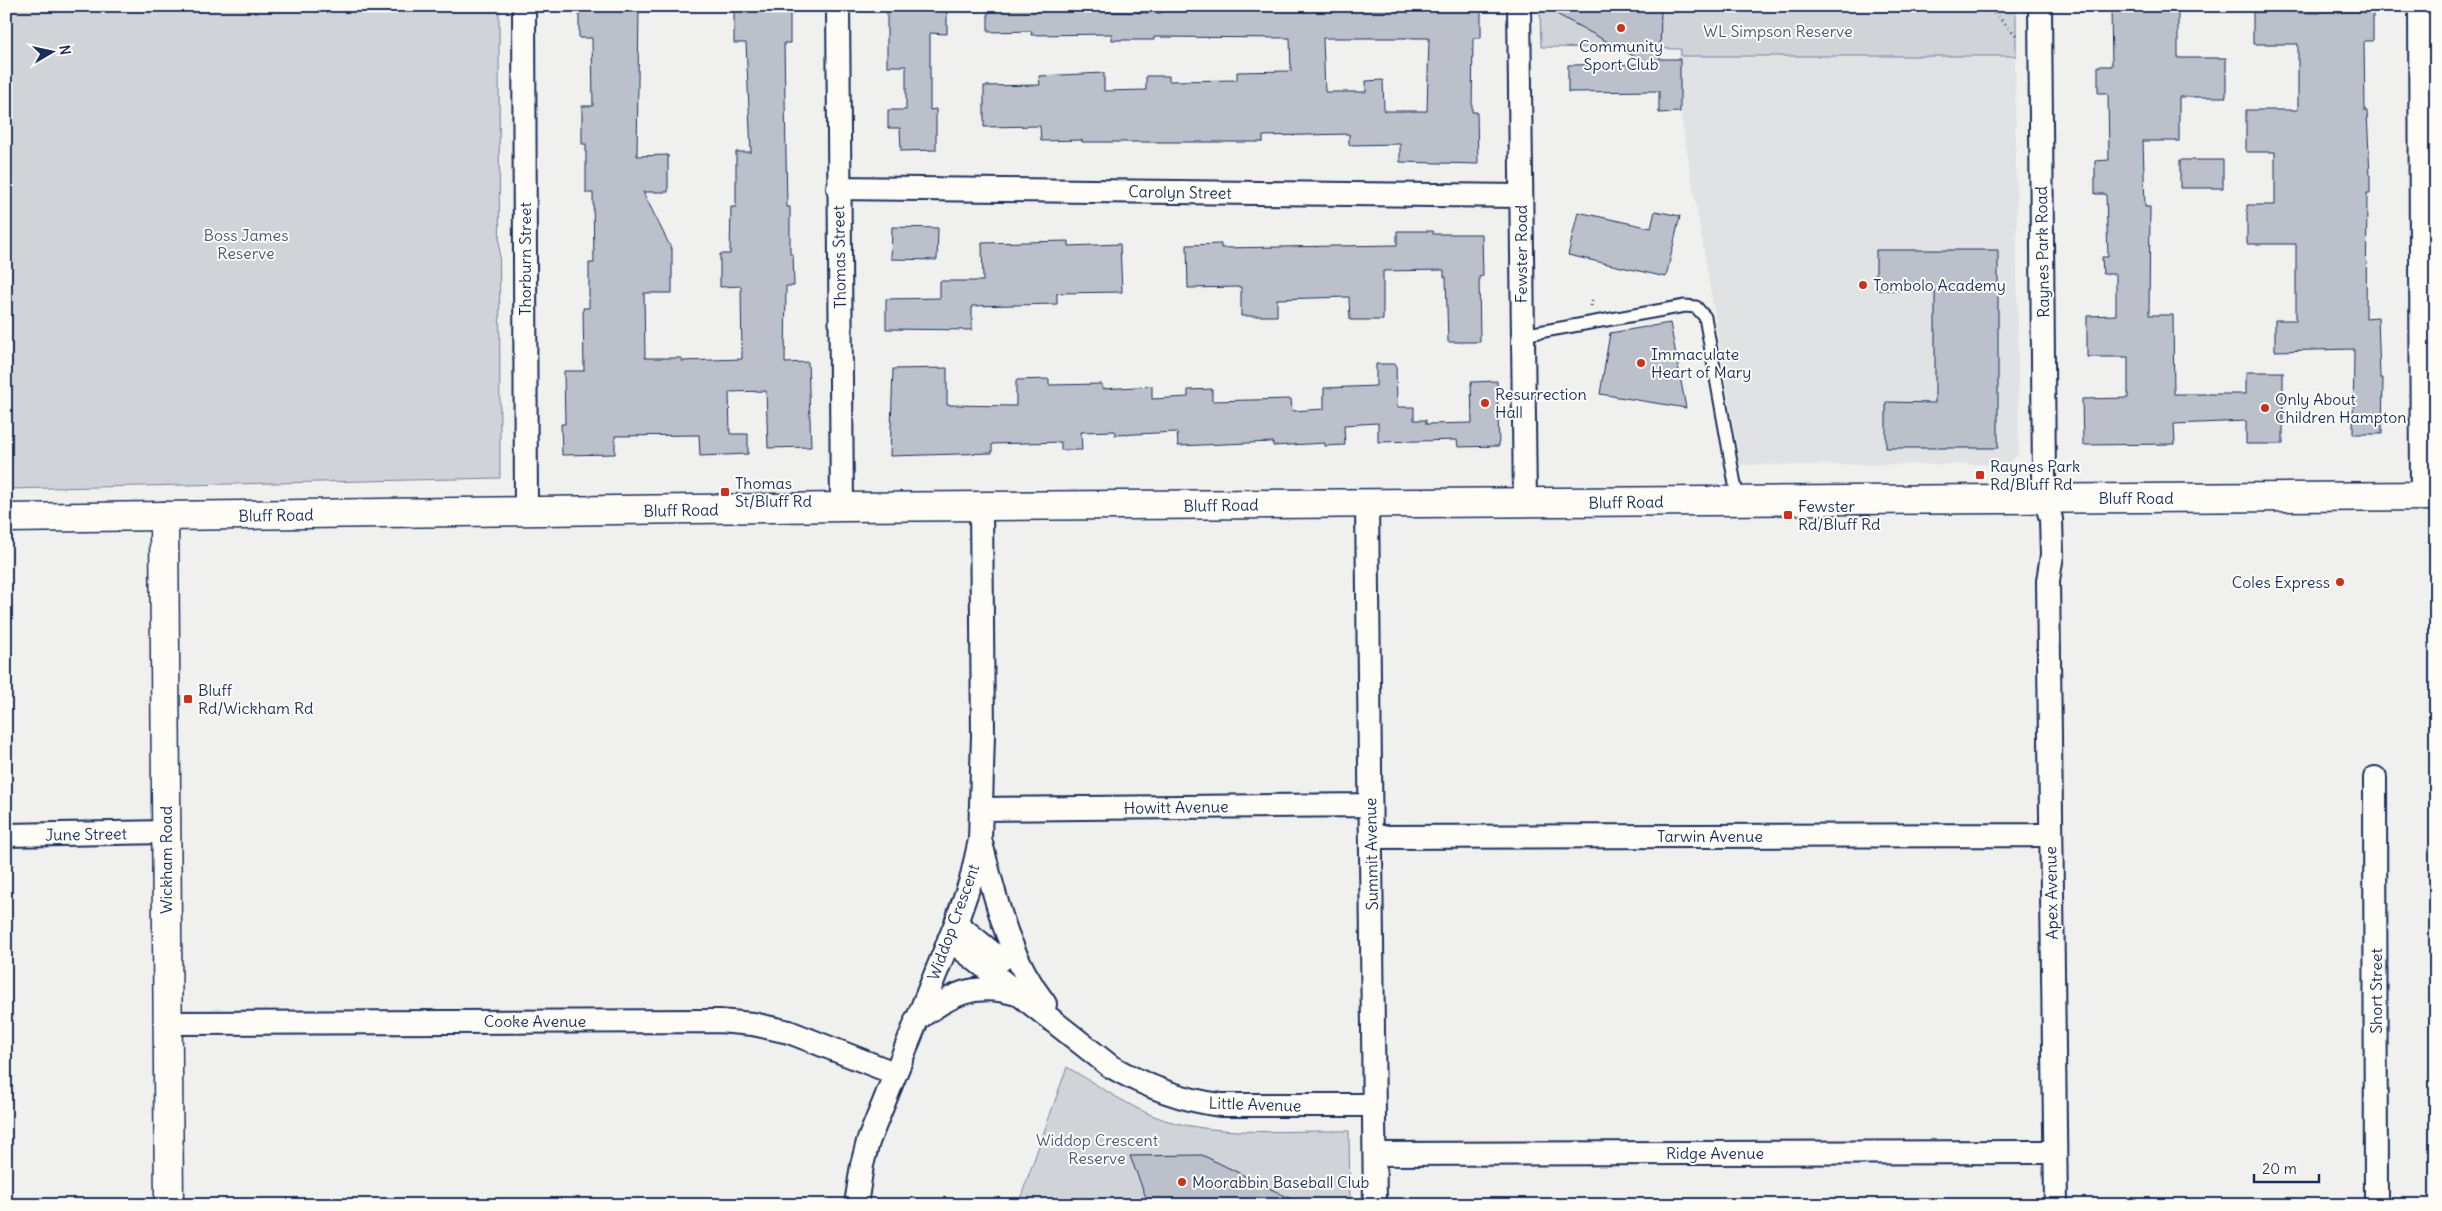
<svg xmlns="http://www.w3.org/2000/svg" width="2442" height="1211" font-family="Delius,sans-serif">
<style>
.built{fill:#e0e2e3}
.green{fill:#d0d3d8;stroke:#76819b}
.building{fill:#bbc0ca;stroke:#1b2f5e;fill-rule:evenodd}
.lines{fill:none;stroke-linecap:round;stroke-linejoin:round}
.service-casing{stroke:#1b2f5e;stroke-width:15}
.minor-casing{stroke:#1b2f5e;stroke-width:26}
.tertiary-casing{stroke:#1b2f5e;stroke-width:31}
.secondary-casing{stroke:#1b2f5e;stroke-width:31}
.path{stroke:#1b2f5e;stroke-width:3;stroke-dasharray:1 4;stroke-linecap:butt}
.service{stroke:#fdfcf7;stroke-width:11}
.minor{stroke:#fdfcf7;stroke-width:22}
.tertiary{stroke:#fdfcf7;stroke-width:28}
.secondary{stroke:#fdfcf7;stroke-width:28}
.poi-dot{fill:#c8321e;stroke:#fdfcf7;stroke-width:2}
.labels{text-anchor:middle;stroke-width:4;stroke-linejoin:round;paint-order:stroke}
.park-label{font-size:16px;fill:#48587c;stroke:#fdfcf7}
.poi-label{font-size:16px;fill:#1b2f5e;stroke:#fdfcf7;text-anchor:start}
.street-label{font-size:16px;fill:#1b2f5e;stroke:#fdfcf7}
</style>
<rect width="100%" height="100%" fill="#f0f0ee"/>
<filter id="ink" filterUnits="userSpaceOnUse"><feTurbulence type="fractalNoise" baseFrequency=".02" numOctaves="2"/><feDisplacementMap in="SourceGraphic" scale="10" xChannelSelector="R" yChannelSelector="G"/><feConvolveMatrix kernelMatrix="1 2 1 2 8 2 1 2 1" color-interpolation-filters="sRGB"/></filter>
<g filter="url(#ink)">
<!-- built -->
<path class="built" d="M1679 50 2015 52 2019 454 2007 464 1740 465 1681 116Z"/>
<!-- green -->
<path class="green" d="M6 6H499L500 478 6 489Z
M1540 6H2016V56H1681V49L1541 47Z
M1067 1067C1098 1085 1131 1109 1165 1120 1221 1137 1291 1130 1349 1131L1350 1205H1018Z"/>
<!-- building -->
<path class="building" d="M579 6H639L637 156 668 155V192H643L672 250V293H644L645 358H682V361L742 359 741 286 720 287V254H730L731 207H736V152H751L746 43H734V6H790V43H784L787 207H790V254H793L794 286H786L785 363 808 362 811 447 768 448 766 391 729 392 730 434H748V454L700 456 699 435 615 436V454L562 455 561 424H565L564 371H584L583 308H589V263H594L593 193H586V144H582V106H593L592 38H579Z
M887 6H947V34L930 33V110L936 109V150L901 151 900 128H888V110H906V66H887Z
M988 6H1096V10H1104V12L1161 13V6H1193V10H1481V38H1473L1472 112H1477L1478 164 1400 162V144L1349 145V134L1263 136V142H1082V140L1041 141 1040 126 984 127V86L1040 85 1039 76 1104 73V91L1146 90V76H1169V81L1237 80V72L1291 71 1290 38 1154 37V40H1112V34L1031 35 1032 31 988 32ZM1323 38H1429L1427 111H1384L1383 80 1366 81V92H1325Z
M1542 6H1661L1660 59H1680V112L1659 113V91L1568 92V65L1648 64Z
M2111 9H2178V58H2226V97H2179V141H2143L2145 207H2150L2149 315H2173L2174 394H2246V372H2283V444H2246V421L2174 424 2175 444 2083 445 2082 399 2128 398V357H2087V316L2116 315V274H2103L2102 257H2108L2106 194H2095V161L2109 160 2108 93H2098V66H2112Z
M2320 11 2373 12V41H2364L2365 111H2367L2370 177V193H2367L2366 318 2378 317 2380 378H2383L2382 434H2353L2354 349 2275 351V320H2296V244H2247V205H2275V152H2246V110H2298V44H2253V12L2320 13Z
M2180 160H2223V188H2180Z
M1655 211 1680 216 1666 277 1568 255 1578 212 1651 228Z
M892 227 938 228 937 260 891 259Z
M1397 231H1433V234H1482L1483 276 1479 277 1480 342H1448L1446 277H1444V270L1383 271V320H1350L1349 297 1277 299V316H1241V287L1188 288 1187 245 1221 244V248L1397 245Z
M1069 241V246L1120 244 1122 292 1057 293V304L972 306V330L886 329V299L940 298V281H983L982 243Z
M1876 250H1998V448H1886V402L1935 403V291L1876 290Z
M1670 323 1686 408 1600 394 1610 333Z
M1376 364H1396L1397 407H1414V420H1426V424L1472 423 1471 382 1497 381 1499 446 1458 447 1457 440 1378 442V423L1344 425 1345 445 1325 446V443L1273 446V442L1178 446 1177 432 1115 435V431L1081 432 1082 450H1061V442L992 444V453L890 456 893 369 947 368V405L1016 406V380L1049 379V385L1102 384V389L1152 386V399L1188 397V390L1212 389V401L1291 399 1292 411 1324 409V388L1376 386Z
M1202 1155 1237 1172 1303 1205H1149L1130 1156Z"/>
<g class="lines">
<!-- service casing -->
<g class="service-casing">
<path id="service" d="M1522 335 1685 306 1696 307 1705 317 1738 501"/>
</g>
<!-- minor casing -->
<g class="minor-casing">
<path id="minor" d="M524 6 526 512
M838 6 842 507
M1519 6 1525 503
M2040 6 2044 478 2045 498 2051 519 2052 555 2048 581 2056 1205
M2420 6 2422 496
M838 188 1521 196
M1367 504 1375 1205
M2375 778 2376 1205
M982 809 1370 805
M6 835 166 832
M1371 837 2050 835
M981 843C996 901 1008 956 1045 1004
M956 923 1001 960
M949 939 1110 1066C1145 1086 1180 1100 1221 1105H1374
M916 1020C952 995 972 981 1017 994
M167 1023 719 1021 753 1024 789 1032 894 1073
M1375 1154 2055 1152
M856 1205 862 1165 868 1142 956 923 971 880 980 840 983 735 981 507"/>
</g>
<!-- tertiary casing -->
<g class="tertiary-casing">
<path id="tertiary" d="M164 516 169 1205"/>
</g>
<!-- secondary casing -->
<g class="secondary-casing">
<path id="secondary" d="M6 518 842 507 2436 496"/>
</g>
<!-- path -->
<path class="path" d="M1987 6 2018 37
M1591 306 1593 297"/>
<!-- service -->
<use href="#service" class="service"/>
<!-- minor -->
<use href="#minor" class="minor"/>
<!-- tertiary -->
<use href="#tertiary" class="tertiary"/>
<!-- secondary -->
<use href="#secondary" class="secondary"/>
</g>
</g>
<!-- markers -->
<g class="poi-dot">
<circle cx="1621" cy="28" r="5"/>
<circle cx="1863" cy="285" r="5"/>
<circle cx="1641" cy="363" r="5"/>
<circle cx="1485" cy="403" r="5"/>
<circle cx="2265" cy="408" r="5"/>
<rect x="1975" y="470" width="10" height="10" rx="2.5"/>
<rect x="720" y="487" width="10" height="10" rx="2.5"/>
<rect x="1783" y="510" width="10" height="10" rx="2.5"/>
<circle cx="2340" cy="582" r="5"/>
<rect x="183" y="694" width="10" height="10" rx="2.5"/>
<circle cx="1182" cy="1182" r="5"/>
</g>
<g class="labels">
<!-- park labels -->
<g class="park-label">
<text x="1778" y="37">WL Simpson Reserve</text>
<text x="246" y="241">Boss James<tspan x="246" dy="18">Reserve</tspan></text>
<text x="1097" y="1146">Widdop Crescent<tspan x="1097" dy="18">Reserve</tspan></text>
</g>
<!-- poi labels -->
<g class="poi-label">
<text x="1621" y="52" text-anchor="middle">Community<tspan x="1621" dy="18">Sport Club</tspan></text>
<text x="1873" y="291">Tombolo Academy</text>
<text x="1651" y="360">Immaculate<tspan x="1651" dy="18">Heart of Mary</tspan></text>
<text x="1495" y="400">Resurrection<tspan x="1495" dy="18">Hall</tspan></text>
<text x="2275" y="405">Only About<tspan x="2275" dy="18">Children Hampton</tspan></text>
<text x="1990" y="472">Raynes Park<tspan x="1990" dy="18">Rd/Bluff Rd</tspan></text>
<text x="735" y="489">Thomas<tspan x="735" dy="18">St/Bluff Rd</tspan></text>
<text x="1798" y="512">Fewster<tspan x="1798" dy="18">Rd/Bluff Rd</tspan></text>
<text x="2330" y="588" text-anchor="end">Coles Express</text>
<text x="198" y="696">Bluff<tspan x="198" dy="18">Rd/Wickham Rd</tspan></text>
<text x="1192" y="1188">Moorabbin Baseball Club</text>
</g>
<!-- street labels -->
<g class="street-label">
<text transform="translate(1180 192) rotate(1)" y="6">Carolyn Street</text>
<text transform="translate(2042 252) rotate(-91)" y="6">Raynes Park Road</text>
<text transform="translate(1521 254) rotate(-90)" y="6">Fewster Road</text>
<text transform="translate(839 257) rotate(-91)" y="6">Thomas Street</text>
<text transform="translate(525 259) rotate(-90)" y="6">Thorburn Street</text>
<text x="2136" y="504">Bluff Road</text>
<text transform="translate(1626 502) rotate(-1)" y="6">Bluff Road</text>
<text transform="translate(1221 505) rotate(-1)" y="6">Bluff Road</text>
<text transform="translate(681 510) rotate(-1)" y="6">Bluff Road</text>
<text transform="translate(276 515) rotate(-1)" y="6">Bluff Road</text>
<text transform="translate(1176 807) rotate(-1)" y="6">Howitt Avenue</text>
<text transform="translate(86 834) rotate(-1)" y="6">June Street</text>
<text x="1710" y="842">Tarwin Avenue</text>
<text transform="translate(1371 854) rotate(-91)" y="6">Summit Avenue</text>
<text transform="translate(166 860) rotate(-90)" y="6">Wickham Road</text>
<text transform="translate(2051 893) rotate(-91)" y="6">Apex Avenue</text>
<text transform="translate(953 922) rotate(-70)" y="6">Widdop Crescent</text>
<text transform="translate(2376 991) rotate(-90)" y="6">Short Street</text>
<text x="535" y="1027">Cooke Avenue</text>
<text transform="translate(1255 1104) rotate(2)" y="6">Little Avenue</text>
<text x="1715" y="1159">Ridge Avenue</text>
</g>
</g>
<!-- margin -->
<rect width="2442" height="1211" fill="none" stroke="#fdfcf7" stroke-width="25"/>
<rect x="12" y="12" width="2417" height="1186" fill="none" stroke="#1b2f5e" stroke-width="2" filter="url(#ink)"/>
<!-- north arrow -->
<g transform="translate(52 52) rotate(81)" stroke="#fdfcf7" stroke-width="4" paint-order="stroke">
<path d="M0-4L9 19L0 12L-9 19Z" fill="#1b2f5e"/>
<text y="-8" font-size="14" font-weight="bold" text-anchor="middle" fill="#1b2f5e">N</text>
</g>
<!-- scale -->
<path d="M2254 1174v8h65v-8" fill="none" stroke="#1b2f5e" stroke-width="2.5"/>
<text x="2262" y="1174" font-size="15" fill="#1b2f5e" stroke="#fdfcf7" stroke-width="4" paint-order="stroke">20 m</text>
</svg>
